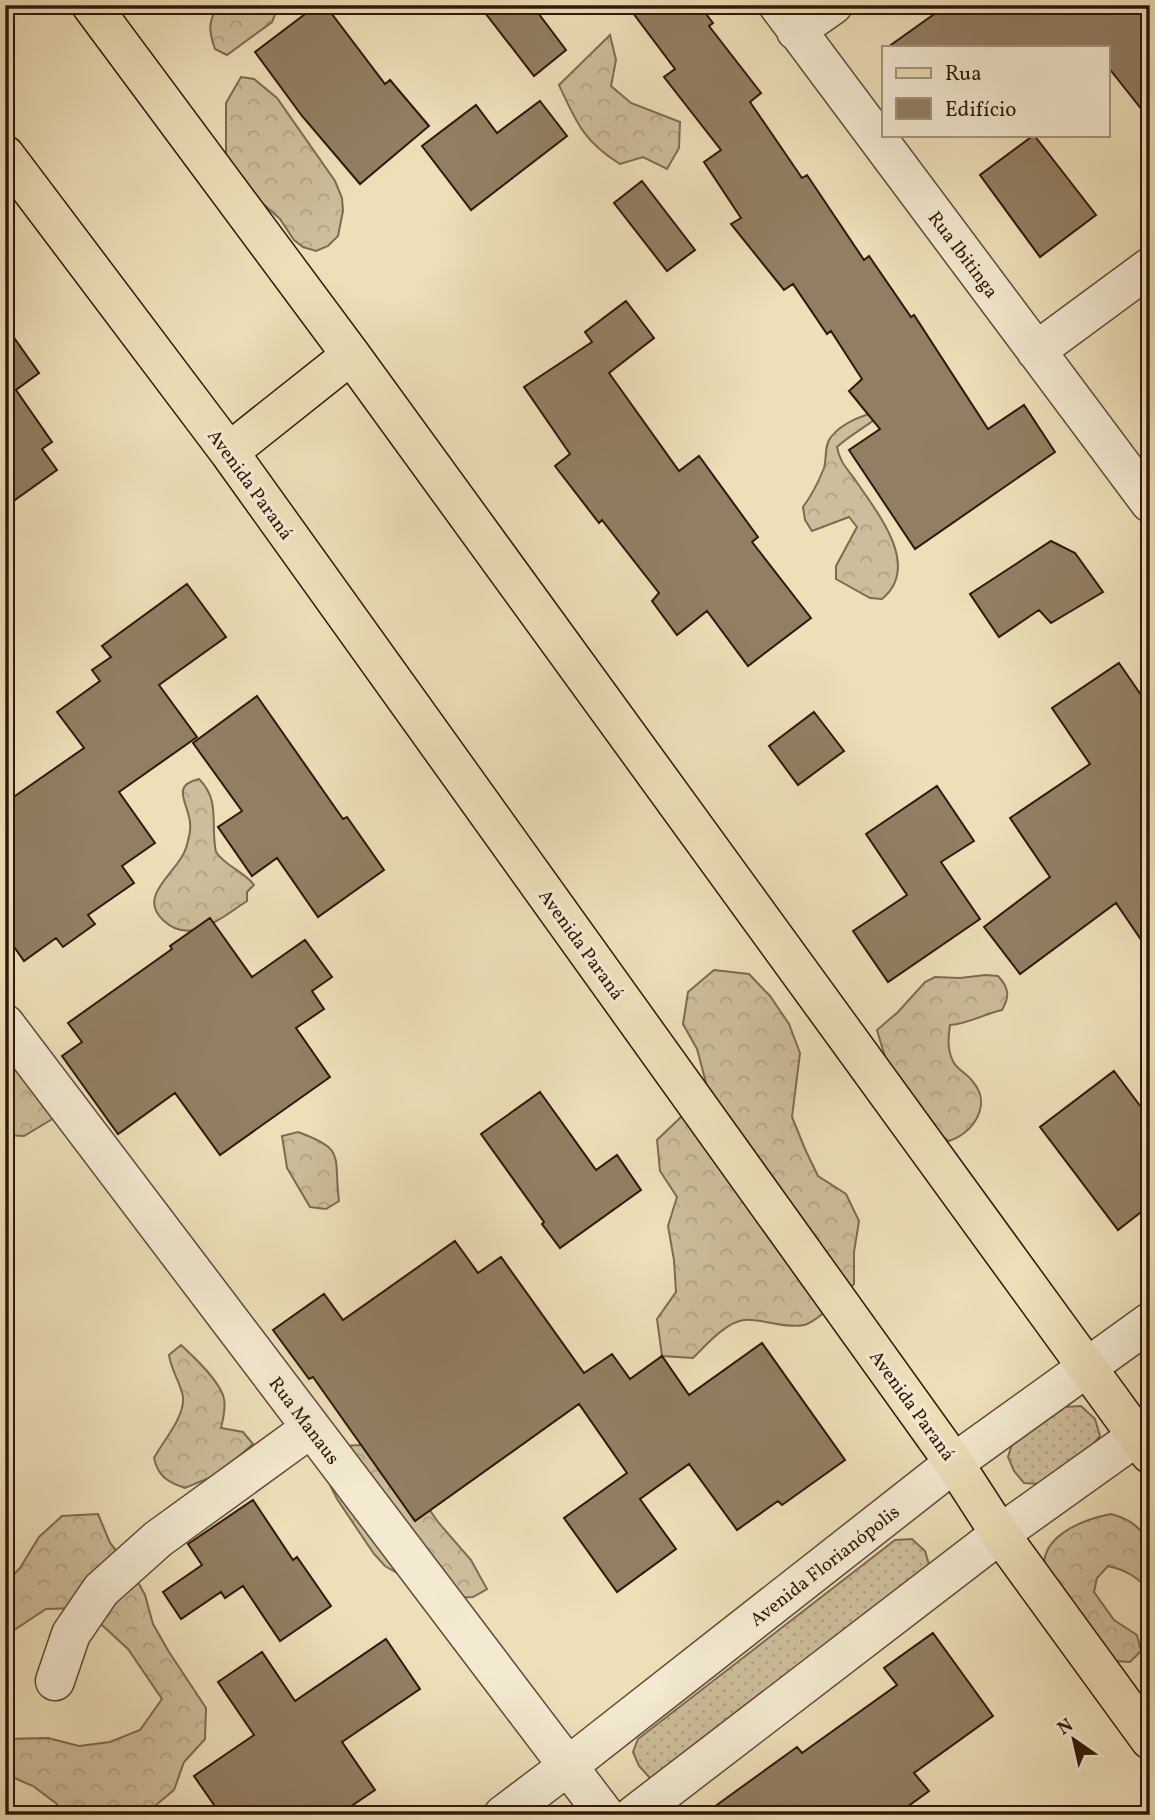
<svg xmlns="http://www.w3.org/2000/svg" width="1155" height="1820" font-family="Vollkorn,serif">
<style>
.grass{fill:url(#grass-dots);stroke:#7e6a50;stroke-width:2}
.forest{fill:url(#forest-crowns);stroke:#7e6a50;stroke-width:2}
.building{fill:#927f63;stroke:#301806;stroke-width:2}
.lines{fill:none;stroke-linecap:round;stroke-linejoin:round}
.minor-casing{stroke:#5f4a32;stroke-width:41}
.major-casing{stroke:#301806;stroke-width:41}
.minor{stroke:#f3ead1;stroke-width:38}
.major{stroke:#eddfb8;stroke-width:38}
.labels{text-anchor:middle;stroke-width:6;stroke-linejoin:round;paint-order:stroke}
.street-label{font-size:19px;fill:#301806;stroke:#f3ead1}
</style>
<defs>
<pattern id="grass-dots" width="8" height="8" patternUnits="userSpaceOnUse" patternTransform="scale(1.75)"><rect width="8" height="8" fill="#cdbd9a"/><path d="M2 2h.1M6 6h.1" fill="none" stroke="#b0a283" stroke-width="1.8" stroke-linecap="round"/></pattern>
<pattern id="forest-crowns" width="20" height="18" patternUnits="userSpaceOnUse" patternTransform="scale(1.75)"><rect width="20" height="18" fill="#cdbd9a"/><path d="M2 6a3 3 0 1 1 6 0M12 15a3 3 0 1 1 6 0" fill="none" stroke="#b0a283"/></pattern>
</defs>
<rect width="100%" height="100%" fill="#eddfb8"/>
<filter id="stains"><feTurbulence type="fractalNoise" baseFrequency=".00286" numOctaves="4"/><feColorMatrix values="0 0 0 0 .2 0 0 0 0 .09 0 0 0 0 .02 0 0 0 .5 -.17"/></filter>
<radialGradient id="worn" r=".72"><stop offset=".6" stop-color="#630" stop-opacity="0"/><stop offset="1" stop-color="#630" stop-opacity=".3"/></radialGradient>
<!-- grass -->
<path class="grass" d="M1081 1406 1095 1419 1100 1436 1090 1448 1040 1484 1024 1483 1014 1471 1008 1457 1012 1444 1064 1407Z
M912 1539 925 1551 930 1568 666 1779 650 1778 639 1766 633 1752 638 1739 895 1540Z"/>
<!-- forest -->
<path class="forest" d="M220 5H279L272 22 227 55 215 49C209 33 207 19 220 5Z
M610 35 616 60 611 86 631 103 680 122 679 148 667 169 643 157 620 164C584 142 576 122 559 85Z
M241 77 254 79 277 98 335 181 342 198 343 211 338 236 328 246 316 251 303 247 294 240 280 219 260 201 226 158V103Z
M890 407C874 423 853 432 837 447 840 464 849 470 858 484 879 515 921 567 882 599L870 598 836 579V566L857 527 849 517 812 531 805 520 803 507C812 495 818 483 824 468 827 458 824 445 831 437 844 420 871 413 890 407Z
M199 779C221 801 210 824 216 852 226 867 244 871 254 885L247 892V901C222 917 191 947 163 920 136 895 179 872 186 848 189 838 192 827 189 817 185 799 173 785 199 779Z
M714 970 749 974 770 996 789 1024 800 1053 792 1117 805 1149 818 1176 846 1194 859 1221 854 1252V1284C843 1294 818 1322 804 1325 784 1329 761 1318 744 1320 726 1322 705 1346 693 1358L662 1356 657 1319 676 1292 674 1260 668 1226 677 1197 660 1171 657 1140 681 1117 714 1113 697 1049 683 1024 688 992Z
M985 975 998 976C1009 988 1010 996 1002 1010 984 1014 968 1024 950 1025 948 1038 947 1051 954 1063 959 1071 968 1074 973 1082 993 1105 972 1134 949 1141L937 1133 888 1067 877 1030 898 1012 925 982 935 977 960 978Z
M5 1042 54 1118 24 1136 5 1135Z
M298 1132C347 1150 333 1155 339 1201L326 1209 310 1207 287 1168 282 1136Z
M181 1345C194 1357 221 1382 224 1399 226 1409 223 1419 221 1428L243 1432 253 1444 219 1474 185 1488C167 1482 158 1476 154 1458 163 1441 185 1417 183 1397 181 1384 171 1370 169 1355Z
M361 1445 389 1462 416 1490 438 1522 471 1560 487 1589 473 1597 456 1598 427 1590 385 1566 374 1554 337 1499 330 1485 328 1469 343 1446Z
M98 1514 110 1543 129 1566 145 1595 153 1624 169 1652 206 1708 205 1739 184 1762 174 1790 150 1810 149 1815H56L57 1804 33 1786 5 1774V1739L48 1738 79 1746 110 1742 140 1730 162 1699 128 1649 103 1626 78 1608 46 1609 5 1636V1584L20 1568 39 1537 62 1516Z
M1111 1514C1155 1526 1150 1552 1150 1591 1137 1577 1126 1570 1108 1566L1097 1578 1094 1592 1114 1620 1137 1635 1141 1651 1130 1662 1115 1661C1098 1640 1080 1619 1063 1598 1058 1593 1048 1585 1046 1577 1034 1538 1081 1520 1111 1514Z"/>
<!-- building -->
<path class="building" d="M317 5H325L385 84 390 80 429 126 360 184 302 116 255 52Z
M479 5H532L566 50 534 76Z
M627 5H699L713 23 709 26 761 93 750 102 802 178 807 175 864 260 869 256 911 317 914 315 988 429 1024 405 1055 452 915 549 849 450 880 429 849 391 862 379 831 331 827 334 793 284 784 290 731 224 741 218 704 162 721 150 664 77 675 69Z
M947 5H1150V120L1108 67V47H888Z
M540 101 567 136 471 210 422 146 476 105 497 133Z
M1034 135 1096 215 1040 257 980 175Z
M642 181 695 250 667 271 614 203Z
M626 301 654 338 609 373 679 471 699 456 758 537 752 542 811 618 748 666 707 611 677 635 652 601 659 593 602 520 599 523 555 466 570 454 524 387 592 342 585 332Z
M5 325 39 373 16 390 52 442 42 449 57 470 5 507Z
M1051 541 1075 553 1103 592 1051 623 1039 610 999 637 970 594Z
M187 584 226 637 159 685 197 737 119 792 155 843 122 866 134 883 88 915 95 924 63 947 56 938 24 961 5 934V803L84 748 57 712 100 681 92 670 111 657 102 646Z
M1119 663 1150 708V953L1116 903 1020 974 984 927 1050 877 1010 818 1090 764 1052 708Z
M257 696 343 819 347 817 384 870 318 917 277 858 252 876 218 827 242 811 193 743Z
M814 712 844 751 798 785 769 746Z
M937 786 974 841 941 862 980 919 888 982 853 931 907 895 866 834Z
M210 918 252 977 305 940 332 977 312 991 324 1009 296 1028 330 1077 220 1155 175 1093 118 1134 62 1056 82 1042 68 1023 172 949 170 946Z
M1114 1071 1150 1119V1205L1118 1230 1040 1127Z
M540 1092 596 1170 617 1155 641 1190 560 1248 542 1224 544 1222 481 1134Z
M455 1241 478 1273 501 1257 584 1373 612 1354 630 1379 662 1356 689 1395 762 1343 845 1460 782 1505 778 1501 737 1530 689 1464 640 1499 676 1549 617 1592 564 1518 627 1473 579 1404 415 1521 313 1377 309 1379 273 1330 324 1294 343 1320Z
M253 1500 293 1560 297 1557 331 1606 280 1641 243 1586 225 1598 221 1592 181 1619 163 1592 202 1565 188 1544Z
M933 1633 993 1716 914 1773 929 1791 896 1815H703L797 1747 802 1753 897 1685 884 1668Z
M386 1639 420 1689 342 1742 375 1790 338 1815H221L194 1776 254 1735 218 1682 262 1652 295 1701Z"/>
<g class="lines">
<!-- minor casing -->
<g class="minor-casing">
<path id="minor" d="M778 5 1150 503
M796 31 833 5
M1036 351 1150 267
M5 1024 605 1815
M55 1681 71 1634 101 1590 158 1539 311 1428
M503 1815 568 1766 954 1463 1150 1322
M634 1815 1000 1534 1150 1427"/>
</g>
<!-- major casing -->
<g class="major-casing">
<path id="major" d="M91 5 351 355 1150 1454
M5 155 229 452 954 1463 1000 1534 1150 1740
M229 452 351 355"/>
</g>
<!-- minor -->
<use href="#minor" class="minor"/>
<!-- major -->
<use href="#major" class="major"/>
</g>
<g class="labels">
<!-- street labels -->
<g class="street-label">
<text transform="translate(964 254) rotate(53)" y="7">Rua Ibitinga</text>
<text transform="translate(251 484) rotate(54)" y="7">Avenida Paraná</text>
<text transform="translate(582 944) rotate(54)" y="7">Avenida Paraná</text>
<text transform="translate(913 1405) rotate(54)" y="7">Avenida Paraná</text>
<text transform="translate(305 1420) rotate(53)" y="7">Rua Manaus</text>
<text transform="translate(824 1565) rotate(-38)" y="7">Avenida Florianópolis</text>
</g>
</g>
<!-- margin -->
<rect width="1155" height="1820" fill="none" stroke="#eddfb8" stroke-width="28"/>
<rect x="7" y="7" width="1141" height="1806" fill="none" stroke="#301806" stroke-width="3.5"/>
<rect x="14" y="14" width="1127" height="1792" fill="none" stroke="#301806" stroke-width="2"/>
<!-- legend -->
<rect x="882" y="46" width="228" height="91" fill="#f3ead1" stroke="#a59680" stroke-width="2"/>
<rect x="896" y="68" width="35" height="10" fill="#eddfb8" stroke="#a59680" stroke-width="2"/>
<text x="945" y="80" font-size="21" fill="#301806">Rua</text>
<rect x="896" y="98" width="35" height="21" fill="#927f63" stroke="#a59680" stroke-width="2"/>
<text x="945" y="116" font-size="21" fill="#301806">Edifício</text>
<!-- north arrow -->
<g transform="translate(1074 1740) rotate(326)" stroke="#f3ead1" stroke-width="5" paint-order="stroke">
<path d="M0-5L12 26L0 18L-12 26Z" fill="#301806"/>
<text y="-10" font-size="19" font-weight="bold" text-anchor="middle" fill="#301806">N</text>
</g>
<rect width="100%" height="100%" filter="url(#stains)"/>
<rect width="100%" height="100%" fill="url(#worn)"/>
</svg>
